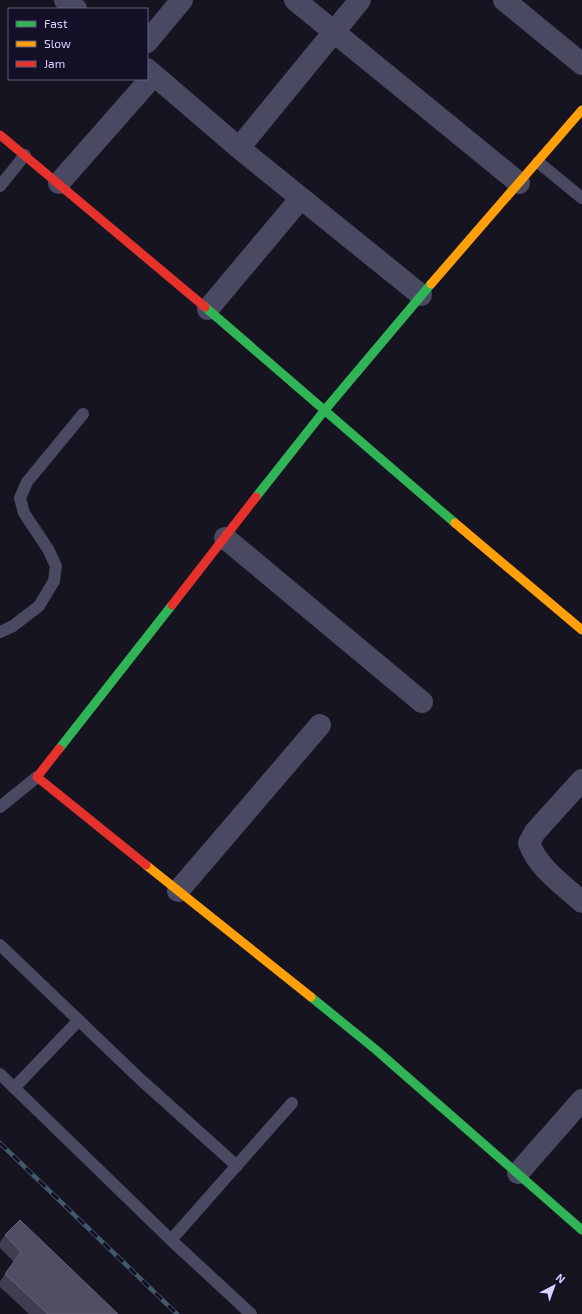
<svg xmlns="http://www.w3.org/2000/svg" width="582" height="1314" font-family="'Exo 2',sans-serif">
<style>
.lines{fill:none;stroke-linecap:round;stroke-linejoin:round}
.lane{stroke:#4a4962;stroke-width:12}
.street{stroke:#4a4962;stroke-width:22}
.fast{stroke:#30b455;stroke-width:9}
.slow{stroke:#ff9f0a;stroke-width:9}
.jam{stroke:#e5322d;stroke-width:9}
.rail-casing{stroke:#43596b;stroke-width:4.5}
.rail{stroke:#130f26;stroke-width:3;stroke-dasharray:9;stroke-linecap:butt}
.wall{fill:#403d50}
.building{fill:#504e63;stroke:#66637b}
</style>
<rect width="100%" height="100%" fill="#161421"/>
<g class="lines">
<!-- lane -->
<path class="lane" d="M538 162 582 198
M0 186 25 155
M0 632 13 626 39 606 54 581 56 566 48 549 24 513 20 498 27 482 83 414
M0 807 37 777
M0 945 140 1079 237 1166
M0 1074 171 1240 251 1314
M14 1088 79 1020
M171 1240 292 1103"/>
<!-- street -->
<path class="street" d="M65 0 76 9
M295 0 519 183
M504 0 582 64
M147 42 182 0
M147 69 239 148 421 295
M239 148 360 0
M59 183 154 75
M208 309 301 198
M225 538 422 702
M582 780 535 832 529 843C538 868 562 884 582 902
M178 891 320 725
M518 1173 582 1100"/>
<!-- fast -->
<path class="fast" d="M205 307 455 523
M256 497 324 411 431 284
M59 749 172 605
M311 997 375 1049 582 1230"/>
<!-- slow -->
<path class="slow" d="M431 284 582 110
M455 523 582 630
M146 865 311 997"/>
<!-- jam -->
<path class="jam" d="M0 135 205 307
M172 605 256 497
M59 749 37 777 146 865"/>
<!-- rail casing -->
<g class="rail-casing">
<path id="rail" d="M0 1143 177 1314"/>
</g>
<!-- rail -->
<use href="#rail" class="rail"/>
</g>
<!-- wall -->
<path class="wall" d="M5 1235 118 1314H29L0 1287V1281L14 1262 0 1248V1242Z"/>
<!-- building -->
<path class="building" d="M20 1220 118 1314H48L5 1274 21 1252 5 1235Z"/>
<!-- legend -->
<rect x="8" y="8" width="140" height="72" fill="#130f26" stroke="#625e7d"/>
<rect x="16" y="21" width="20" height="6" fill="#30b455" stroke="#625e7d"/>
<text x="44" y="28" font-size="12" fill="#d9d4ff">Fast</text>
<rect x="16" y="41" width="20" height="6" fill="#ff9f0a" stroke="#625e7d"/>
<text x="44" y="48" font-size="12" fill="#d9d4ff">Slow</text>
<rect x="16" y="61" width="20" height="6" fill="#e5322d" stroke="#625e7d"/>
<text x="44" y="68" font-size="12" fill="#d9d4ff">Jam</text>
<!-- north arrow -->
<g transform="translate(554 1286) rotate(41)" stroke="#130f26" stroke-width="3" paint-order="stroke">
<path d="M0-3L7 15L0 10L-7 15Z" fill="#d9d4ff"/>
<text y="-6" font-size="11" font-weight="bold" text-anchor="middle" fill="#d9d4ff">N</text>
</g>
</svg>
